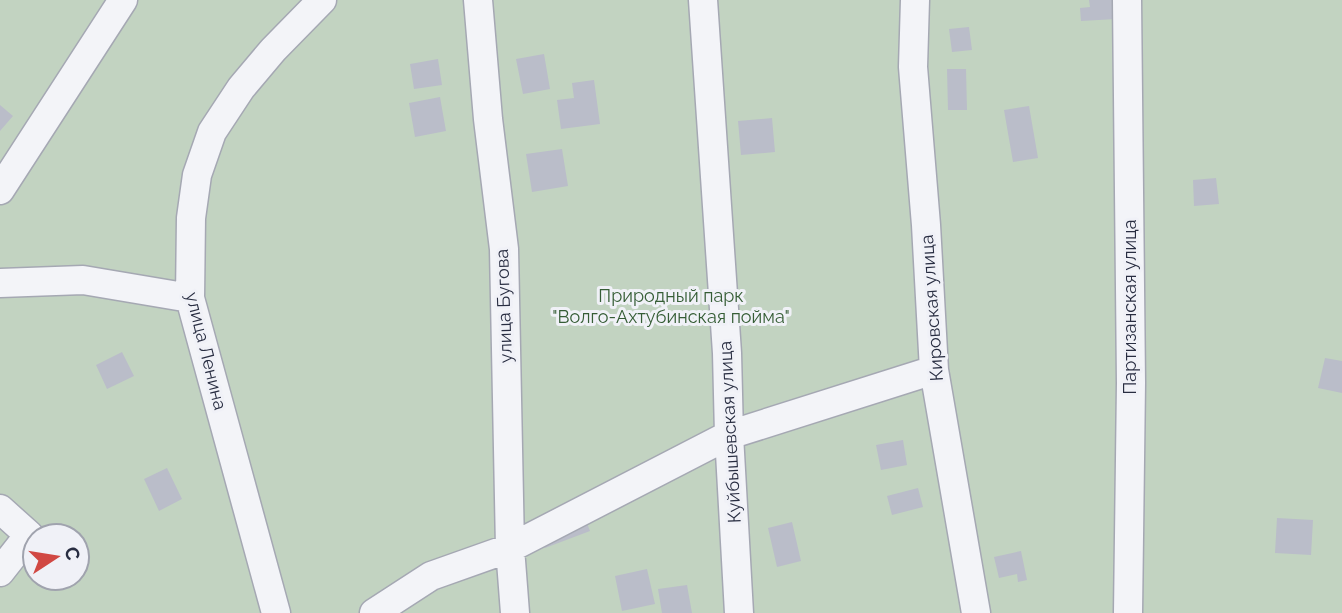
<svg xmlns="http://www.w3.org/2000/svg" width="1342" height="613" font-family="Raleway,sans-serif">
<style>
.green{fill:#c2d3c1;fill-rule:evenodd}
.building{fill:#babdc9}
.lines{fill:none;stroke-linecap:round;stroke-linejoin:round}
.minor-casing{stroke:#a5a8b3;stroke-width:31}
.minor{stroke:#f3f4f8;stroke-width:28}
.labels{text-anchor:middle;stroke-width:6;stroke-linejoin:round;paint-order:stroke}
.park-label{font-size:18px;fill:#355d35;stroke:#f0f1f7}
.street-label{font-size:18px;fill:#282d41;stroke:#f0f1f7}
</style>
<rect width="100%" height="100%" fill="#e0e2e9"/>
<!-- green -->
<path class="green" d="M0 0H1342V613H0ZM35 536H77V578H35Z"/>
<!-- building -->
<path class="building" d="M1089 0H1115L1116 19 1081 21 1080 8 1090 7Z
M969 27 972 50 952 52 949 29Z
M544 54 550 89 523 94 516 59Z
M438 59 442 85 414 89 410 64Z
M947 69H966L967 110H948Z
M594 80 600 124 561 129 557 100 574 98 572 83Z
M440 97 446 131 415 137 409 103Z
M0 105 13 116 0 131Z
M1029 106 1038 158 1013 162 1004 110Z
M772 118 775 152 741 155 738 121Z
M562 149 568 186 532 192 526 154Z
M1216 178 1219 204 1194 206 1193 180Z
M122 352 134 376 107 389 96 365Z
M1325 358 1342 361V393L1318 388Z
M903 440 907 465 881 470 876 445Z
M167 468 182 499 159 511 144 479Z
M918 488 923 507 892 515 887 496Z
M585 518 590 531 545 548 541 535Z
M1277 518 1313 520 1311 555 1275 553Z
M792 522 801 561 777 567 768 528Z
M1021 551 1027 580 1018 582 1017 574 999 578 994 557Z
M647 569 655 604 622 611 615 576Z
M687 585 692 613H662L658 589Z"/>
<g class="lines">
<!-- minor casing -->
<g class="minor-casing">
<path id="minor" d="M478 0 488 119 504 249 510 548 515 613
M703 0 727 353 729 435 739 613
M915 0 913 67 926 225 934 370 976 613
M1127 0 1131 383 1128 613
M0 190 123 0
M0 283 83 280 190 298
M0 509 29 535 0 572
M276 613 190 298 191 218 197 175 212 132 241 88 273 50 322 0
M374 613 431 576 510 548 729 435 934 370"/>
</g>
<!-- minor -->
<use href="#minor" class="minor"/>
</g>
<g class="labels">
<!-- park labels -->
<g class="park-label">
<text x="671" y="302">Природный парк<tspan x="671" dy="21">"Волго-Ахтубинская пойма"</tspan></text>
</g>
<!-- street labels -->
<g class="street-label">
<text transform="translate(504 306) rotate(-92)" y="6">улица Бугова</text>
<text transform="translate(1130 307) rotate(-90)" y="6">Партизанская улица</text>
<text transform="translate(932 308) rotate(-94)" y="6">Кировская улица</text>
<text transform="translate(206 351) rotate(76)" y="6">улица Ленина</text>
<text transform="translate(730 432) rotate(-93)" y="6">Куйбышевская улица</text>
</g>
</g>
<!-- north arrow -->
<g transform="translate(56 557) rotate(78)"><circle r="33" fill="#f0f1f7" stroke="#a0a3ae" stroke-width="2"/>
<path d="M0-5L12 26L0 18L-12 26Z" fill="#d14843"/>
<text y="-10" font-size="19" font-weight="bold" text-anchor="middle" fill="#282d41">С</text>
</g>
</svg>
